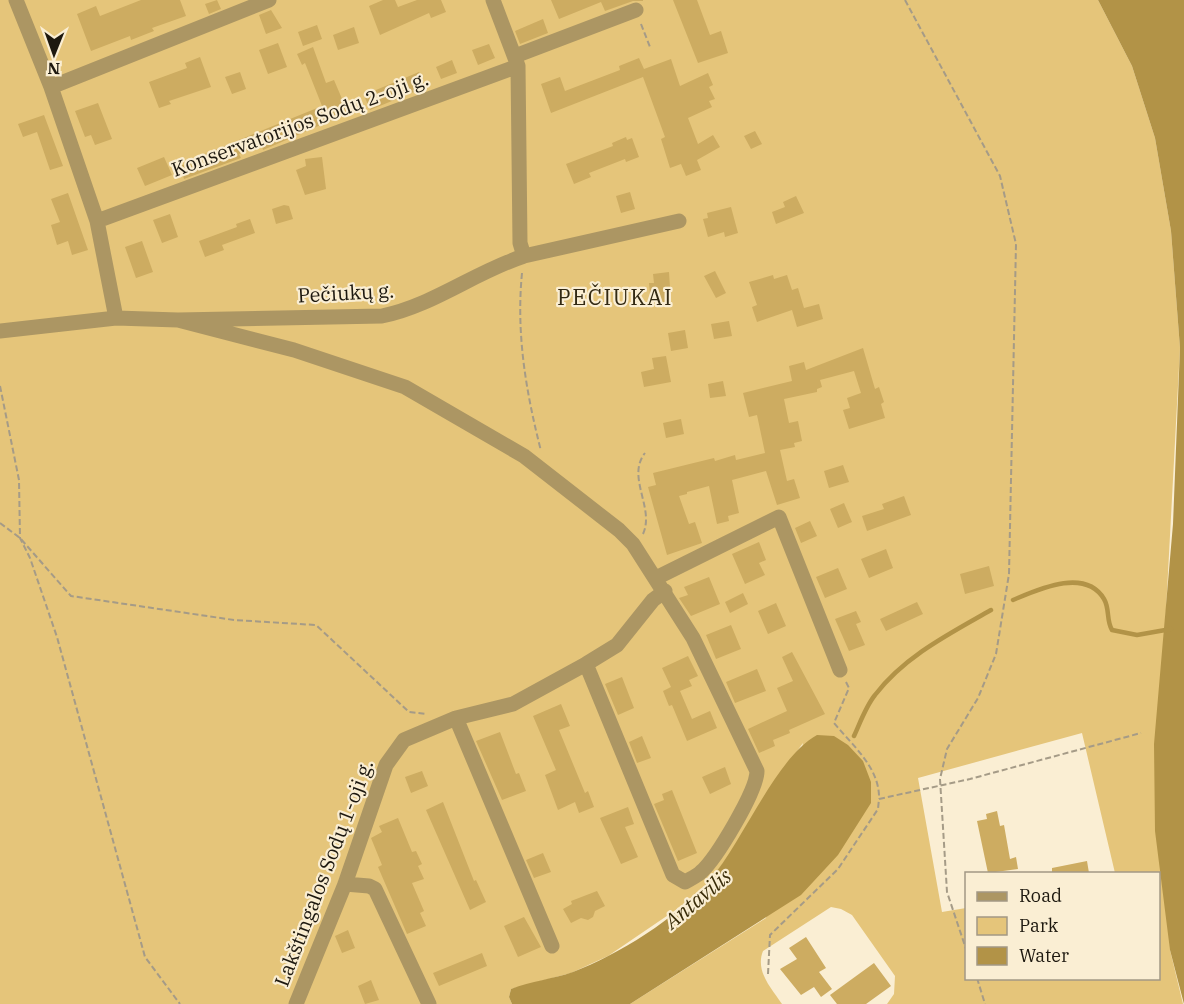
<svg xmlns="http://www.w3.org/2000/svg" width="1184" height="1004" font-family="'IBM Plex Serif',serif">
<style>
.green{fill:#e5c57a;fill-rule:evenodd}
.water{fill:#b29347}
.lines{fill:none;stroke-linecap:round;stroke-linejoin:round}
.stream{stroke:#b29347;stroke-width:4.5}
.building{fill:#cdac61}
.path{stroke:#a59b87;stroke-width:2;stroke-dasharray:6 3;stroke-linecap:butt}
.street{stroke:#ac9663;stroke-width:15}
.labels{text-anchor:middle;stroke-width:4.5;stroke-linejoin:round;paint-order:stroke}
.street-label{font-size:20px;fill:#1d180f;stroke:#faeed3}
.water-label{font-size:21px;font-style:italic;fill:#392c09;stroke:#faeed3}
.quarter-label{font-size:22px;letter-spacing:1.5px;fill:#322913;stroke:#faeed3}
</style>
<rect width="100%" height="100%" fill="#faeed3"/>
<!-- green -->
<path class="green" d="M0 0H1098L1132 66 1155 138 1171 231 1180 348 1165 629 1170 950 1183 1004H887L894 994 895 976 852 915 841 909 831 907 763 951C755 971 771 988 782 1004H630L766 918 803 743 768 791 734 849 708 883 680 907 608 956 571 973 511 989 509 997 512 1004H0ZM1082 733 1115 873 1158 874V978H966V908L942 912 918 778Z"/>
<!-- water -->
<path class="water" d="M1098 0H1184V1004L1170 950 1155 831 1154 744 1173 524 1180 348 1171 231 1155 138 1132 66Z
M817 735 834 736 848 745 863 761 871 782V803L838 855 801 895 630 1004H512L509 997 511 989C531 981 553 979 573 972 618 955 677 918 709 881 743 842 776 757 817 735Z"/>
<g class="lines">
<!-- stream -->
<path class="stream" d="M1013 600C1037 590 1085 567 1104 599 1110 609 1106 620 1112 630L1137 635 1171 629
M854 736C860 723 866 706 875 695 905 656 949 634 991 610"/>
</g>
<!-- building -->
<path class="building" d="M141 0H180L186 16 152 28 154 31 131 40 130 36 91 51 77 14 96 6 100 16Z
M217 0 221 9 209 14 205 4Z
M383 0H395L398 7 417 0H441L446 12 431 18 429 13 380 35 369 6Z
M551 0H643V1H633L605 11 601 2 559 19Z
M673 0H697L710 35 721 31 728 53 698 63Z
M271 10 282 28 266 34 259 15Z
M543 19 548 33 520 44 515 31Z
M317 25 322 39 303 46 298 32Z
M354 27 359 43 338 50 333 35Z
M278 43 287 67 268 74 259 50Z
M489 44 495 58 478 65 472 50Z
M313 47 326 83 334 80 348 113 277 144 263 150 262 146 239 154 241 158 184 179 180 166 196 161 195 158 322 106 305 63 302 65 297 54Z
M200 57 211 87 169 101 171 104 159 108 149 82 187 68 185 63Z
M639 58 644 69 671 59 680 86 708 73 713 85 709 87 715 99 709 101 712 107 688 118 698 144 713 135 720 147 697 160 701 170 686 176 681 164 670 168 661 139 665 137 643 77 551 113 541 84 560 77 565 91 620 70 619 66Z
M452 60 457 73 441 79 436 67Z
M240 72 246 89 232 94 225 77Z
M419 72 423 82 419 84 421 89 370 110 364 95Z
M98 103 112 139 95 145 91 135 85 137 75 111Z
M44 115 63 166 50 170 37 132 23 137 18 124Z
M755 131 762 144 751 149 744 136Z
M626 137 627 140 632 138 639 157 626 162 625 159 589 173 591 177 574 184 566 164 613 146 612 143Z
M164 157 172 175 145 186 137 168Z
M322 157 326 189 305 195 296 170 306 166 305 159Z
M630 192 635 209 621 213 616 196Z
M68 193 88 250 72 255 68 241 57 245 51 225 60 222 51 199Z
M796 196 804 213 776 224 772 212 785 207 783 202Z
M284 205 289 206 293 219 276 224 272 209Z
M731 207 738 233 725 237 724 232 708 237 703 219 708 218 707 213Z
M170 214 178 237 162 243 153 220Z
M250 219 255 233 222 245 224 250 205 257 199 241 237 227 236 224Z
M142 241 153 272 136 278 125 247Z
M715 271 726 293 716 298 704 276Z
M669 272 671 302 651 304 649 283H654L653 274Z
M773 275 774 279 787 275 792 290 798 288 804 308 819 304 823 319 797 327 792 310 757 322 752 307 757 305 749 282Z
M729 321 732 336 714 339 711 324Z
M685 330 688 348 671 351 668 333Z
M863 348 875 389 879 387 884 402 881 404 885 418 849 429 843 410 850 408 847 398 861 393 854 371 820 380 822 387 817 389V392L784 399 789 423 798 421 802 441 794 443 795 447 780 450 787 481 794 479 800 498 777 505 766 471 732 480 739 513 728 516 729 521 717 524 709 486 687 492V494L679 496 689 524 695 522 702 543 667 555 648 487 656 485 653 473 714 458 715 461 735 455 736 460 765 453 757 415 749 417 743 393 792 381 789 366 804 362 806 370Z
M666 356 671 382 644 387 641 372 654 369 652 358Z
M723 381 726 396 710 398 708 384Z
M681 419 684 434 666 438 663 423Z
M843 465 849 482 829 488 824 471Z
M904 496 911 515 867 531 862 516 884 509 882 504Z
M844 503 852 522 838 528 830 509Z
M810 521 817 536 801 543 795 528Z
M759 542 766 560 759 563 765 575 745 584 732 554Z
M886 549 893 568 869 578 861 559Z
M989 566 994 586 965 594 960 574Z
M838 568 847 589 825 598 816 577Z
M709 577 720 604 691 616 679 598 688 595 684 587Z
M743 593 748 604 730 613 725 602Z
M917 602 923 614 886 631 880 619Z
M776 603 786 626 768 634 758 611Z
M856 611 861 622 856 624 865 645 849 651 835 619Z
M731 625 741 649 716 659 706 635Z
M792 652 825 714 789 730 790 733 773 740 775 746 759 753 748 729 787 711 777 688 793 681 782 657Z
M688 656 698 676 689 680 692 686 680 691 692 719 710 711 717 728 687 741 672 705 669 706 663 691 671 687 662 668Z
M757 669 766 691 735 703 726 682Z
M622 677 634 708 618 715 605 684Z
M561 704 570 726 559 730 585 793 588 791 594 807 579 813 575 802 558 810 545 775 556 770 533 716Z
M500 732 516 774 519 773 526 791 502 800 476 741Z
M642 736 651 758 637 763 629 742Z
M725 767 731 784 710 794 702 777Z
M422 771 428 786 411 793 405 777Z
M672 790 697 853 678 861 654 804 664 800 662 794Z
M443 802 474 881 476 880 486 902 470 910 426 810Z
M628 807 634 824 625 827 638 857 621 864 600 818Z
M997 811 1000 826 1004 825 1010 859 1016 857 1018 869 988 873 977 821 987 819 986 814Z
M398 818 412 852 416 851 422 864 418 866 424 879 412 883 424 911 420 913 426 926 407 934 378 867 382 865 371 838 382 832 379 826Z
M543 853 551 872 534 878 526 860Z
M1087 861 1089 873H1052V868Z
M597 891 605 906 595 911 593 917 588 920 581 918 571 923 563 909 572 904 571 901Z
M524 917 541 947 518 957 504 926Z
M348 930 355 948 342 953 335 936Z
M806 937 826 968 819 972 832 989 821 997 814 987 801 995 780 969 797 959 789 948Z
M482 953 487 966 439 986 433 973Z
M874 963 891 986 866 1004H837L830 995Z
M371 980 379 1000 365 1004 358 986Z"/>
<g class="lines">
<!-- path -->
<path class="path" d="M905 0 1000 176 1016 244 1009 574 996 654 978 698 947 749 940 779 947 892 966 949
M641 24 650 47
M522 273C516 334 526 392 541 451
M0 386 19 480 20 538 30 558 57 637 145 957 180 1004
M0 523 20 538 71 596 234 620 316 625 409 712 426 714
M643 534C655 508 626 477 645 453
M846 682 849 688 834 723C853 746 880 768 879 799
M768 974 770 935 838 869 878 809 879 799 970 779 1141 733
M977 978 985 1004"/>
<!-- street -->
<path class="street" d="M16 0 51 87 97 221 116 318
M493 0 518 66 520 243 524 256
M515 56 636 10
M51 87 269 0
M97 221 518 66
M178 320 294 350 405 387 524 456 619 530 633 544 693 638 757 771C757 791 716 859 701 872 697 876 690 879 685 882L673 875 586 664
M0 331 116 318 178 320 382 316C432 306 475 272 524 256L679 221
M656 578 779 517 840 670
M456 718 552 946
M345 884 369 886 375 889 429 1004
M296 1004 345 884 386 765 404 740 456 718 513 704 586 664 617 645 653 600 665 591"/>
</g>
<g class="labels">
<!-- street labels -->
<g class="street-label">
<text transform="translate(300 124) rotate(-20)" y="7">Konservatorijos Sodų 2-oji g.</text>
<text transform="translate(346 293) rotate(-3)" y="7">Pečiukų g.</text>
<text transform="translate(324 873) rotate(-69)" y="7">Lakštingalos Sodų 1-oji g.</text>
</g>
<!-- water labels -->
<g class="water-label">
<text transform="translate(698 899) rotate(-40)" y="7">Antavilis</text>
</g>
<!-- quarter labels -->
<g class="quarter-label">
<text x="615" y="305">PEČIUKAI</text>
</g>
</g>
<!-- legend -->
<rect x="965" y="872" width="195" height="108" fill="#faeed3" stroke="#a29885" stroke-width="1.5"/>
<rect x="977" y="892" width="30" height="9" fill="#ac9663" stroke="#a29885" stroke-width="1.5"/>
<text x="1019" y="902" font-size="18" fill="#1d180f">Road</text>
<rect x="977" y="917" width="30" height="18" fill="#e5c57a" stroke="#a29885" stroke-width="1.5"/>
<text x="1019" y="932" font-size="18" fill="#1d180f">Park</text>
<rect x="977" y="947" width="30" height="18" fill="#b29347" stroke="#a29885" stroke-width="1.5"/>
<text x="1019" y="962" font-size="18" fill="#1d180f">Water</text>
<!-- north arrow -->
<g transform="translate(54 54) rotate(181)" stroke="#faeed3" stroke-width="4.5" paint-order="stroke">
<path d="M0-4.5L10 22L0 15L-10 22Z" fill="#1d180f"/>
<text y="-9" font-size="16" font-weight="bold" text-anchor="middle" fill="#1d180f">N</text>
</g>
</svg>
